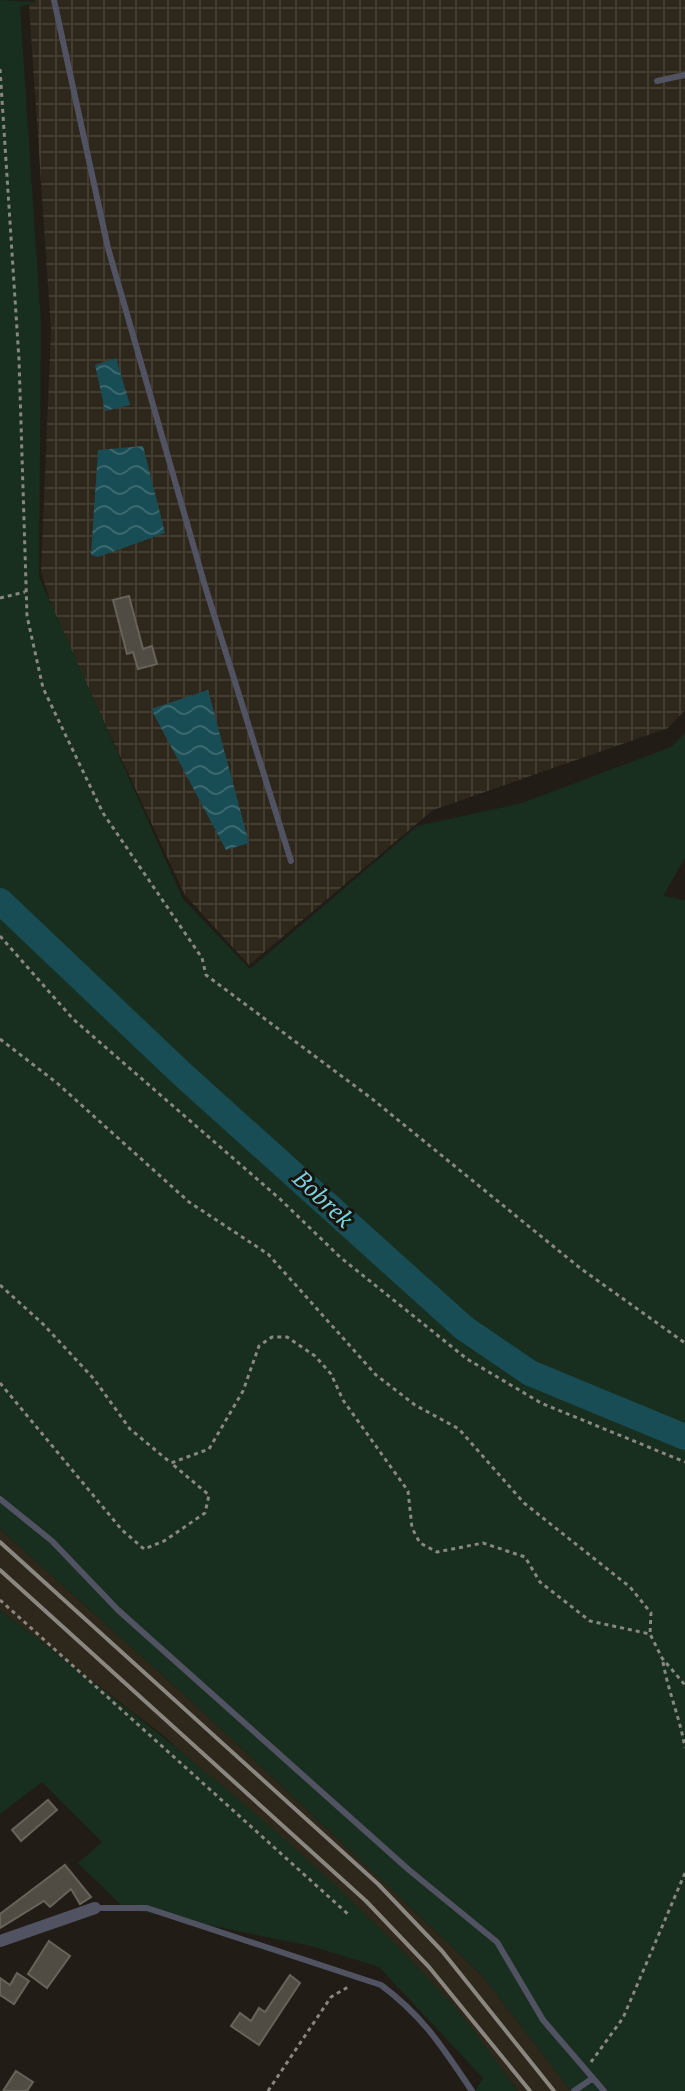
<svg xmlns="http://www.w3.org/2000/svg" width="685" height="2091" font-family="'PT Serif',serif">
<style>
.built{fill:#2e271b}
.industrial{fill:url(#industrial-grid)}
.grass{fill:#182e1e}
.water{fill:url(#water-waves)}
.lines{fill:none;stroke-linecap:round;stroke-linejoin:round}
.river{stroke:#194d55;stroke-width:26}
.building{fill:#504c44;stroke:#67625a;stroke-width:2}
.path{stroke:#8a8781;stroke-width:3;stroke-dasharray:4 4;stroke-linecap:butt}
.lane{stroke:#515363;stroke-width:6}
.street{stroke:#515363;stroke-width:12}
.rail{stroke:#8a8781;stroke-width:4}
.labels{text-anchor:middle;stroke-width:6;stroke-linejoin:round;paint-order:stroke}
.water-label{font-size:24px;font-style:italic;fill:#7acfde;stroke:#17140d}
</style>
<defs>
<pattern id="industrial-grid" width="8" height="8" patternUnits="userSpaceOnUse" patternTransform="scale(2)"><rect width="8" height="8" fill="#2e271b"/><path d="M0 4h8M4 0v8" fill="none" stroke="#423c31"/></pattern>
<pattern id="water-waves" width="16" height="10" patternUnits="userSpaceOnUse" patternTransform="scale(2)"><rect width="16" height="10" fill="#194d55"/><path d="M0 5q4-4 8 0t8 0" fill="none" stroke="#3b676e"/></pattern>
</defs>
<rect width="100%" height="100%" fill="#211d16"/>
<!-- built -->
<path class="built" d="M0 1529 201 1710 482 1975 571 2091H518L454 2007 164 1736 0 1610Z"/>
<!-- industrial -->
<path class="industrial" d="M36 0H685V710L668 728 433 810 249 965 185 895 55 617 41 572 51 330 29 5Z"/>
<!-- grass -->
<path class="grass" d="M0 0 36 2 20 7 41 324 39 577 183 899 250 969 417 826 522 803 671 747 685 733V858L663 896 685 900V2091H571L482 1975 201 1710 0 1529Z
M0 1610C158 1731 318 1855 452 2004 476 2031 496 2062 518 2091H475L483 2078 379 1967 311 1946 124 1908 78 1863 102 1842 42 1782 0 1814Z"/>
<!-- water -->
<path class="water" d="M116 358 130 405 105 411 95 365Z
M143 446 165 533 98 557 91 555 98 450Z
M208 690 249 843 226 850 151 709Z"/>
<g class="lines">
<!-- river -->
<path class="river" d="M0 901 182 1074 464 1328 530 1373 685 1437"/>
</g>
<!-- building -->
<path class="building" d="M129 596 143 649 152 646 157 664 138 669 133 652 127 654 113 600Z
M48 1800 57 1810 21 1841 12 1830Z
M65 1865 91 1897 80 1904 71 1889 50 1907 44 1901 0 1928V1914Z
M49 1941 70 1956 47 1988 28 1974Z
M17 1973 29 1981 14 2004 0 1995V1978L10 1985Z
M290 1975 300 1983 259 2045 231 2026 240 2013 251 2021 259 2008 265 2012Z
M16 2071 33 2082 27 2091H3Z"/>
<g class="lines">
<!-- path -->
<path class="path" d="M0 69 19 360 27 616 43 688 103 813 202 958 206 975 371 1098 580 1268 685 1343
M0 598 25 592
M0 936 73 1019 280 1199 340 1257 467 1359 541 1403 685 1462
M0 1039 57 1083 189 1202 268 1254 376 1375 415 1405 459 1429 524 1503 630 1587 651 1613 650 1634
M0 1285 43 1324 94 1379 130 1429 171 1463
M0 1383 122 1530 144 1549 164 1541 205 1513 209 1495 171 1463 209 1449 243 1391 259 1346 272 1337H287L315 1356 331 1374 343 1400 408 1491 412 1528 420 1543 437 1552 483 1543 525 1557 540 1582 590 1621 650 1634 662 1658 685 1685
M0 1600 349 1915
M663 1662C668 1691 680 1718 685 1748
M591 2062 623 2018 685 1873
M268 2091 331 1997 348 1987"/>
<!-- lane -->
<path class="lane" d="M54 0 108 248 205 586 291 861
M657 81 685 75
M0 1499 52 1541 118 1610 409 1870 497 1942 543 2020 604 2091
M95 1908H147L381 1985C424 2017 443 2048 472 2091
M574 2091 593 2078"/>
<!-- street -->
<path class="street" d="M0 1941 95 1908"/>
<!-- rail -->
<path class="rail" d="M0 1542 378 1884 442 1951 554 2091
M0 1570 366 1901 429 1967 530 2091"/>
</g>
<g class="labels">
<!-- water labels -->
<g class="water-label">
<text transform="translate(323 1199) rotate(43)" y="8">Bobrek</text>
</g>
</g>
</svg>
